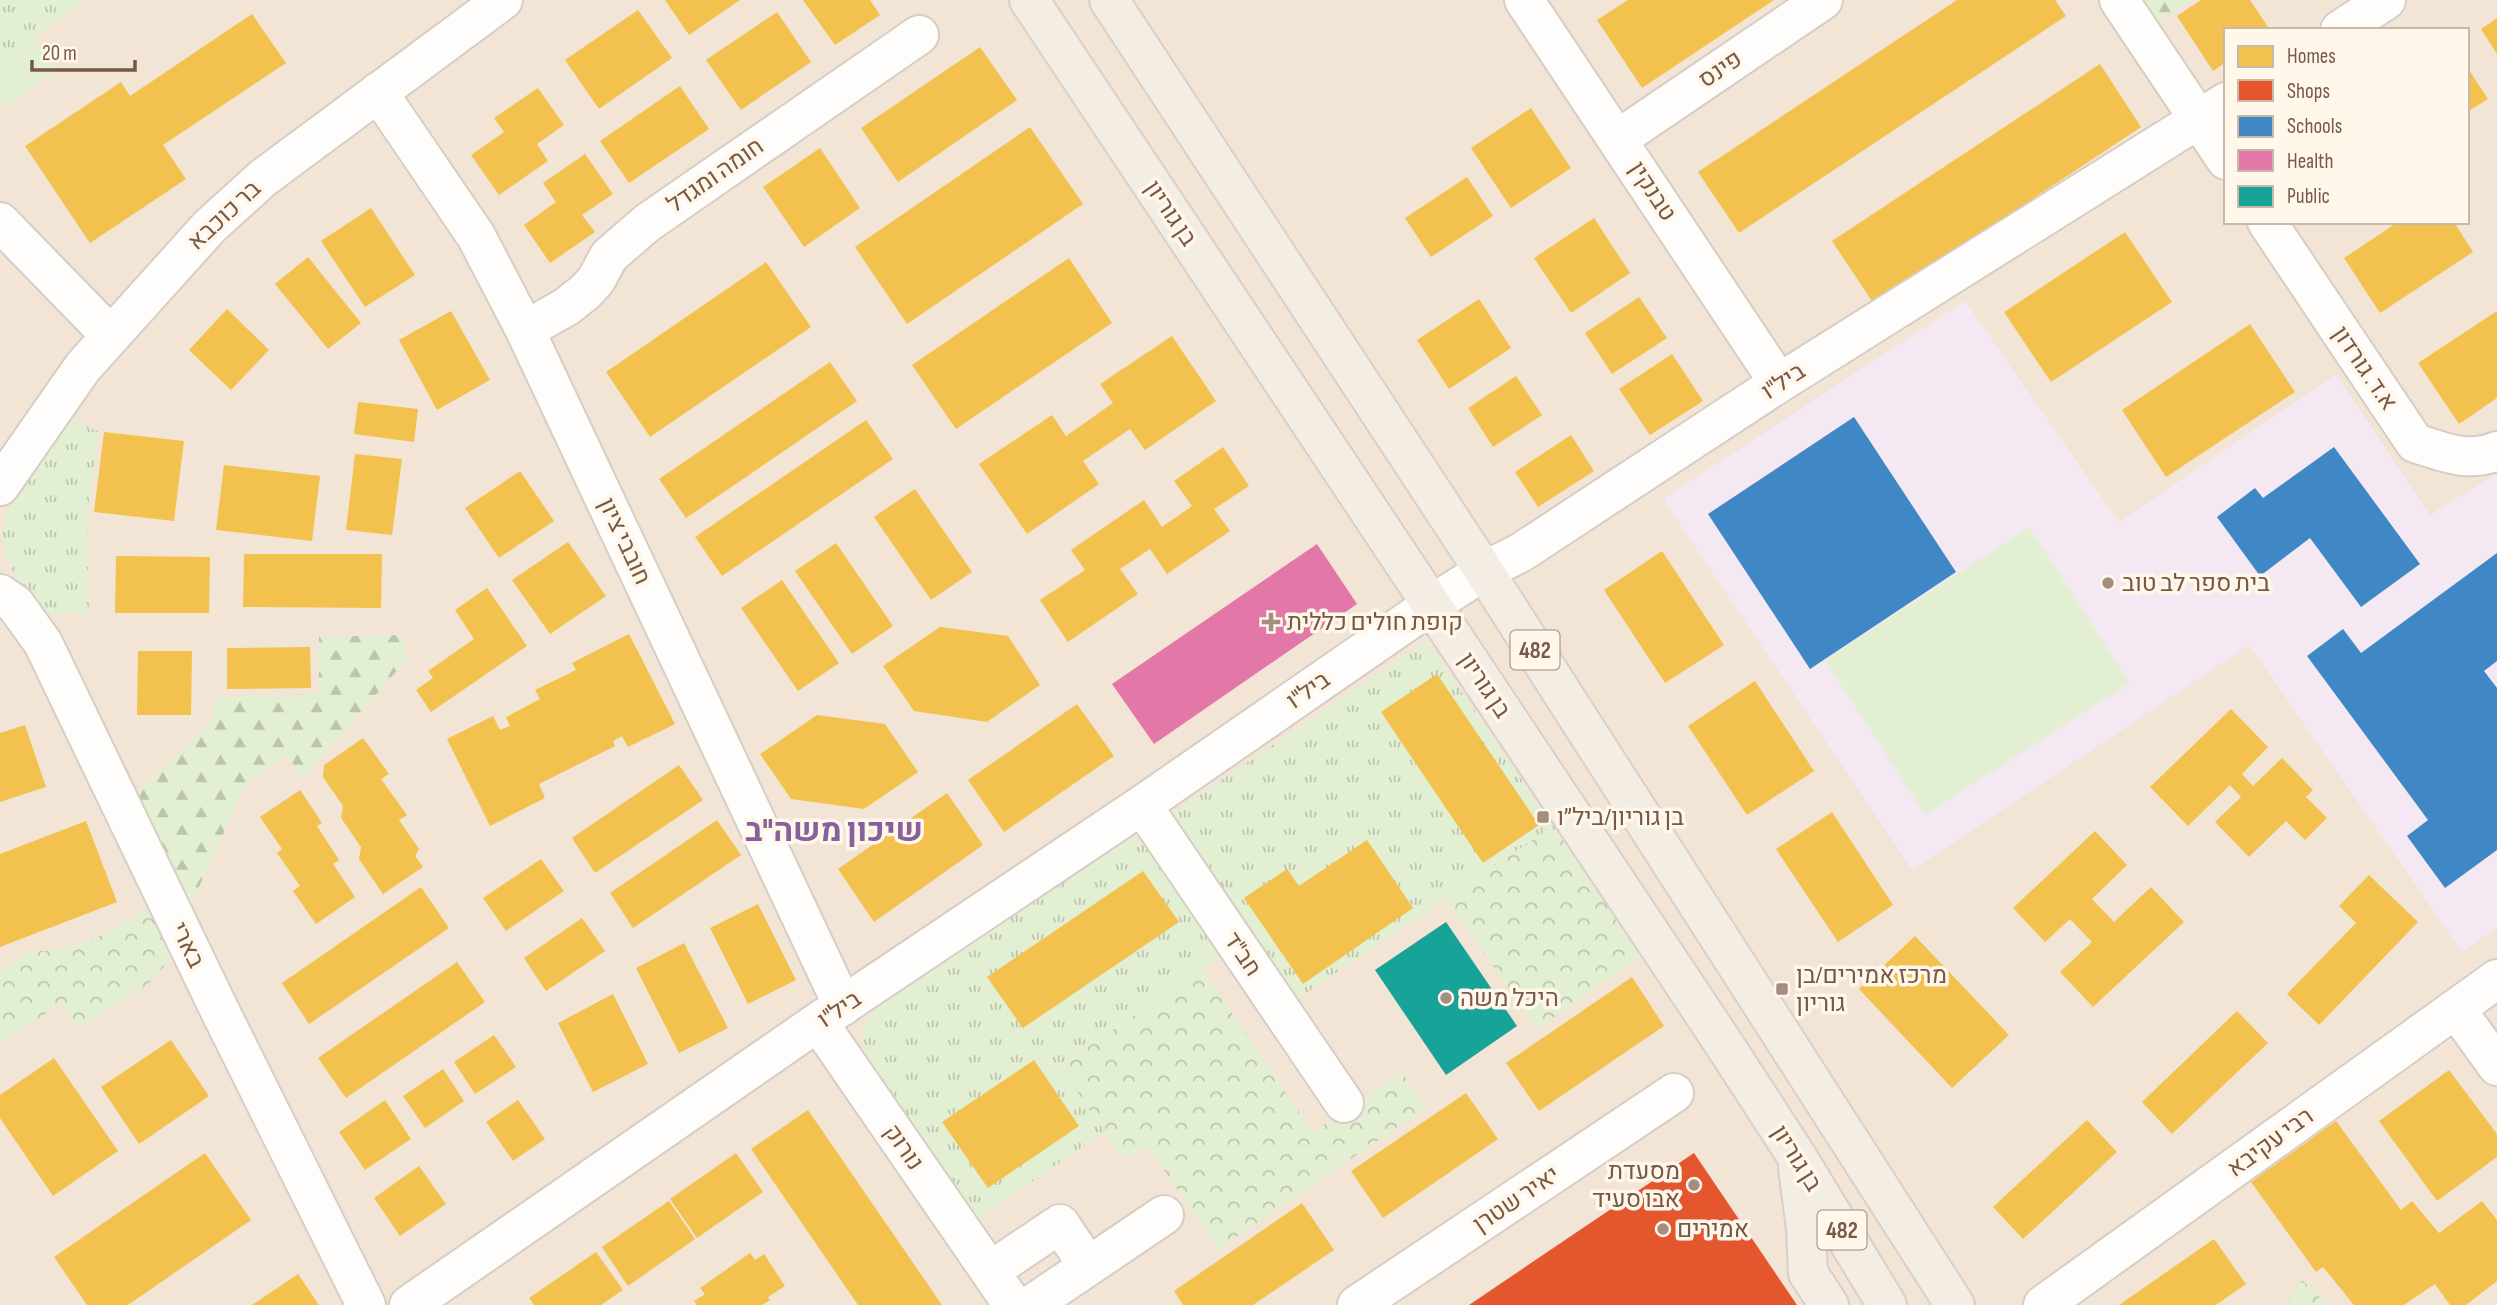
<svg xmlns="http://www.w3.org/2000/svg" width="2497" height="1305" font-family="'Sofia Sans Condensed',Heebo,sans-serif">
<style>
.residential{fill:#f2e5d5;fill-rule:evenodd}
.education{fill:#f4e8f2}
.grass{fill:url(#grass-tufts);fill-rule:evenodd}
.forest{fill:url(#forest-firs)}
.park{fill:url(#park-crowns)}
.garden{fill:#e3efd2}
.homes{fill:#f2c14e}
.shops{fill:#e4572e}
.schools{fill:#3f88c5}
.health{fill:#e377a8}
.public{fill:#17a398}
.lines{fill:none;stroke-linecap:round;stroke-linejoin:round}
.minor-casing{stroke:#d6cec5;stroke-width:42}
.tertiary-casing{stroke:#d6cec5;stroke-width:42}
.primary-casing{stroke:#dacfc8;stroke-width:42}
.minor{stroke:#fefdfc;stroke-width:38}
.tertiary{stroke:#fefdfc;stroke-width:38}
.primary{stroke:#f3ede4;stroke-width:38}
.poi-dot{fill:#a58e7f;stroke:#fff7ea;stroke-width:2.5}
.labels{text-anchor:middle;stroke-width:7;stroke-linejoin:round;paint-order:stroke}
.shield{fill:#fff7ea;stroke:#a08877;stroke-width:2}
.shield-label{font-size:23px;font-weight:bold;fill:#785846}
.street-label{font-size:24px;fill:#785846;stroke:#fff7ea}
.poi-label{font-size:24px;fill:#785846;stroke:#fff7ea;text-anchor:start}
.district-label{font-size:32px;font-weight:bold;fill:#88619c;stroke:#fff7ea}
</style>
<defs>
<pattern id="grass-tufts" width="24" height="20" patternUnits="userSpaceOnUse" patternTransform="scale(1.75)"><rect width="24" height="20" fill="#e3efd2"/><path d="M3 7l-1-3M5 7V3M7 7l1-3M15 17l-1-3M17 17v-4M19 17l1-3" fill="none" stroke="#bdc4ac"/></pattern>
<pattern id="forest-firs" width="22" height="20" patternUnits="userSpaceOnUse" patternTransform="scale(1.75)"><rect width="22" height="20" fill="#e3efd2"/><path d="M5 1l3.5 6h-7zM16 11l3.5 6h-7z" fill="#bdc4ac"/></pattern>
<pattern id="park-crowns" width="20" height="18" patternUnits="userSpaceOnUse" patternTransform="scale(1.75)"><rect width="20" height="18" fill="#e3efd2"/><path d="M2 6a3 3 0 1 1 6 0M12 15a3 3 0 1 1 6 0" fill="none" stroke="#bdc4ac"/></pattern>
</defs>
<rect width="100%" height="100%" fill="#f8f2e8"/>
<!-- residential -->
<path class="residential" d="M0 0H2497V1305H0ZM2226 30H2467V222H2226Z"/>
<!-- education -->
<path class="education" d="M1965 301 2119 522 2336 374 2430 515 2497 473V927L2462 952 2249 645 1912 870 1663 499Z"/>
<!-- grass -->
<path class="grass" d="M0 0H87L0 61Z
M69 417 99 432 87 514 89 613 37 614C27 595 4 562 2 540 0 505 49 446 69 417Z
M1427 641 1553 826 1297 999 1171 814Z
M1129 839 1153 849 1224 954 1061 1065 1105 1131 976 1221 872 1067C859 1043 858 1032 875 1009L1117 842ZM1143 871 1178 922 1023 1028 988 977ZM1034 1060 1079 1126 987 1188 943 1122Z"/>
<!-- forest -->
<path class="forest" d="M2145 0H2193L2159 22Z
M403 635 408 658 303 778 287 756 247 782 186 915 132 797 209 724 218 697 319 694V637Z"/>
<!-- park -->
<path class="park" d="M1553 826 1643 955 1536 1029 1446 898Z
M156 904 178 950 150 983 79 1029 62 1003 0 1044V972L29 951C77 954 116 928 156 904Z
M1202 969 1313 1132 1402 1072 1426 1108 1218 1249 1147 1145 1124 1160 1060 1066Z
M2302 1280 2327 1305H2289C2289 1295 2295 1287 2302 1280Z"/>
<!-- garden -->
<path class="garden" d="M34 37 56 71 4 106 0 99V61Z
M2029 527 2130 683 1925 815 1825 660Z"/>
<!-- homes -->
<path class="homes" d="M665 0H740L689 35Z
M803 0H870L880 15 835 45Z
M1628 0H1774L1642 88 1597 20Z
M1957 0H2055L2066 16 1739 233 1698 172Z
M2201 0H2250L2270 30H2226V62L2213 71 2177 16Z
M638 10 672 58 599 109 565 60Z
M777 12 811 62 741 110 706 60Z
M252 14 286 63 163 145 186 179 90 243 25 146 121 82 130 96Z
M2497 18V54L2481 29Z
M980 47 1017 100 898 182 861 128Z
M2100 64 2141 127 1874 304 1832 241Z
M2467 67 2488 99 2467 112Z
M680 86 709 129 629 183 600 141Z
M538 88 564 125 537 144 548 161 499 195 471 155 504 132 494 118Z
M1531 108 1571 168 1511 208 1471 148Z
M1030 127 1083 204 907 324 855 247Z
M820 148 860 208 804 247 763 187Z
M585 154 613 194 582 215 595 232 550 263 524 225 556 202 543 183Z
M1467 177 1493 216 1431 257 1405 218Z
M371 208 415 275 365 307 321 241Z
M1594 218 1630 273 1571 313 1534 258Z
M2398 222H2454L2473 252 2380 313 2344 258Z
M2125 232 2172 302 2051 382 2004 312Z
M308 257 361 323 328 349 275 284Z
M1069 258 1112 323 956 429 912 365Z
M766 262 811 327 650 437 606 372Z
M1639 297 1667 338 1612 374 1585 333Z
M1479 299 1511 348 1449 389 1417 340Z
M227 309 269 350 231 390 189 350Z
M451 311 490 380 437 410 399 340Z
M2497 311V398L2459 424 2418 363Z
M2250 324 2295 392 2166 477 2122 410Z
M1172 336 1216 401 1145 450 1130 429 1083 461 1099 484 1027 534 979 464 1052 415 1066 436 1113 403 1100 384Z
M1672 354 1703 401 1650 435 1619 389Z
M830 362 857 401 686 518 659 479Z
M1516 376 1542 415 1493 447 1468 408Z
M358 402 418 409 414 442 354 434Z
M866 420 893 459 722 576 695 537Z
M104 432 184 441 174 521 94 512Z
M1571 435 1594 471 1538 507 1515 472Z
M1223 447 1249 486 1214 509 1230 531 1167 574 1150 549 1120 569 1138 594 1068 642 1040 600 1085 570 1071 550 1144 500 1162 527 1192 506 1174 481Z
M355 454 402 459 392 535 346 530Z
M224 465 320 476 312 541 216 530Z
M520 471 554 521 499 558 465 508Z
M915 489 972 572 931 600 874 517Z
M568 542 606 596 550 634 512 580Z
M836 543 893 626 852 654 795 571Z
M1662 551 1724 645 1665 683 1604 590Z
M244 554H382L381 608 243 607Z
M116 556 210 557 209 613H115Z
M782 580 839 663 798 691 741 608Z
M487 588 527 646 431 712 416 690 433 678 428 671 474 639 455 610Z
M940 627 1008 636 1040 685 987 722 914 711 883 666Z
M629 634 675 724 628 747 622 736 613 741 615 746 539 784 545 798 490 826 447 739 493 716 500 730 510 726 506 717 540 699 535 690 576 670 572 663Z
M310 647 311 688 227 689V648Z
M138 651H192L191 715H137Z
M1437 674 1539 825 1483 863 1381 712Z
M1755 681 1814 771 1747 815 1688 726Z
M1077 704 1114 756 1004 832 968 780Z
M2231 709 2268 747 2242 774 2253 786 2282 758 2313 790 2306 797 2327 818 2305 840 2286 821 2249 857 2215 822 2241 797 2230 785 2188 826 2150 787Z
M817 715 885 724 918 772 864 809 791 799 760 754Z
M25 725 46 787 0 802V733Z
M363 738 389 774 381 779 407 815 399 820 419 849 415 856 423 867 383 894 359 859 361 847 341 818 343 806 323 777 324 765Z
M679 765 703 800 595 873 572 838Z
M300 790 322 823 317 826 339 860 333 864 355 897 316 924 293 891 300 886 277 853 282 849 260 817Z
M947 793 983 845 874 922 838 869Z
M1832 812 1893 905 1838 942 1776 849Z
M717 820 741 855 633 928 610 893Z
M86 821 117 902 0 947V854Z
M2095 831 2127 865 2092 899 2114 922 2151 887 2184 922 2093 1007 2060 972 2092 942 2070 919 2045 942 2013 908Z
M1367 840 1413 908 1303 984 1244 898 1287 869 1299 886Z
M541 859 564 891 506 931 483 898Z
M1143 871 1179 922 1023 1028 987 977Z
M2369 875 2418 922 2319 1025 2287 994 2356 923 2339 906Z
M421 887 449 928 309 1024 282 983Z
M758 904 796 980 748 1004 710 928Z
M582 918 605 951 546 991 524 958Z
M1915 936 2009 1035 1952 1088 1859 989Z
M684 943 728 1028 679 1053 636 968Z
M457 962 485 1002 346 1098 318 1058Z
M1632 977 1664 1026 1539 1111 1506 1063Z
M613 994 648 1064 593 1092 558 1023Z
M2237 1011 2268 1043 2172 1134 2142 1102Z
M494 1035 516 1067 475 1094 454 1062Z
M171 1040 209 1096 139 1144 101 1087Z
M54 1058 118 1151 53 1196 0 1118V1095Z
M1034 1060 1079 1126 988 1188 942 1122Z
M443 1069 464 1101 425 1128 403 1096Z
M2449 1070 2497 1134V1157L2437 1201 2379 1121Z
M1466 1093 1498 1139 1383 1218 1351 1171Z
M385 1100 411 1139 365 1170 339 1132Z
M518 1100 545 1139 513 1161 486 1122Z
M808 1110 942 1305H858L751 1149Z
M2087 1120 2117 1152 2023 1239 1993 1207Z
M2336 1121 2401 1210 2412 1201 2439 1233 2482 1201 2497 1220V1281L2466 1305H2450L2435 1284 2404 1305H2354L2323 1267 2316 1272 2251 1182Z
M205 1153 251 1220 128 1305H87L54 1257Z
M736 1153 763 1192 697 1238 670 1199Z
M419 1166 446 1204 400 1236 374 1198Z
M669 1201 695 1239 628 1286 602 1247Z
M1302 1203 1334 1250 1253 1305H1183L1174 1291Z
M2214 1239 2246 1284 2216 1305H2119Z
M596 1252 623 1290 601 1305H534L529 1298Z
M750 1253 755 1260 764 1254 785 1286 768 1297 770 1300 762 1305H697L694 1301 705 1294 700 1288Z
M298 1274 319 1305H252Z"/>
<!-- shops -->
<path class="shops" d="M1694 1153 1797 1305H1469Z"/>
<!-- schools -->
<path class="schools" d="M1854 417 1956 572 1810 669 1708 514Z
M2334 447 2420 564 2361 607 2310 538 2260 576 2217 517 2255 488 2263 498Z
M2497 553V661L2484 671 2497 688V850L2445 888 2407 836 2428 820 2307 656 2343 629 2361 653Z"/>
<!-- health -->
<path class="health" d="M1317 544 1357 604 1154 744 1112 684Z"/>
<!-- public -->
<path class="public" d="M1446 922 1517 1026 1446 1075 1375 970Z"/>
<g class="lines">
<!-- minor casing -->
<g class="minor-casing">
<path id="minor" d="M1524 0 1779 383
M2119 0 2226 160
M2340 30 2386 0
M378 92 476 236 525 330 843 1006
M1618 139 1823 0
M0 222 110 335
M2267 222 2415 443C2443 452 2468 463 2497 451
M525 330 566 307 585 292 596 280 609 256 647 223 919 35
M0 594 15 604 43 643 218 1007 366 1305
M1142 805 1344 1103
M2456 1009 2497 1066
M818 1022 1013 1305
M990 1271 1060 1224 1088 1266
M409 1305 818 1022 1142 805 1431 605 1484 571 1520 553 1779 383 2226 102
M1031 1305 1164 1215
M1357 1305 1674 1093
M2043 1305 2497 979"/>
</g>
<!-- tertiary casing -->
<g class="tertiary-casing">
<path id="tertiary" d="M0 486 83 367 210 226 263 178 503 0"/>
</g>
<!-- primary casing -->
<g class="primary-casing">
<path id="primary" d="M1029 0 1720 1038 1796 1155 1887 1305
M1109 0 1484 571 1955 1305
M1798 1168 1806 1228 1808 1273 1829 1305"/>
</g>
<!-- minor -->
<use href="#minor" class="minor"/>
<!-- tertiary -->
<use href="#tertiary" class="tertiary"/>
<!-- primary -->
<use href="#primary" class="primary"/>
</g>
<!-- markers -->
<g class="poi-dot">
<circle cx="2108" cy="583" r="7"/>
<path d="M1267.5 611.5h7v7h7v7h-7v7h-7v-7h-7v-7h7z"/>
<rect x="1536" y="810" width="14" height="14" rx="3.5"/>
<rect x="1775" y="982" width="14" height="14" rx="3.5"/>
<circle cx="1446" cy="998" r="7"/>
<circle cx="1694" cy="1185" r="7"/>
<circle cx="1663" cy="1229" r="7"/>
</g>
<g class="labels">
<!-- shield labels -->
<g class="shield">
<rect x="1510.5" y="630.5" width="49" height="39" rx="5"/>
<rect x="1817.5" y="1210.5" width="49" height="39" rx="5"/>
</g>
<g class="shield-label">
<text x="1535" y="658">482</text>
<text x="1842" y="1238">482</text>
</g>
<!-- street labels -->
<g class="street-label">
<text transform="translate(1720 69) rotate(-34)" y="8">פינס</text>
<text transform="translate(715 175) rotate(-35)" y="8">חומה ומגדל</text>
<text transform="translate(1653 191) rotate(57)" y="8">טבנקין</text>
<text transform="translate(1171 213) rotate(56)" y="8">בן גוריון</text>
<text transform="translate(224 215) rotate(-43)" y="8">בר כוכבא</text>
<text transform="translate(2365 368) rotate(56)" y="8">א.ד. גורדון</text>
<text transform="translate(1783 381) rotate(-33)" y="8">ביל"ו</text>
<text transform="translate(625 541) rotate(65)" y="8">חובבי ציון</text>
<text transform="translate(1485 685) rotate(56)" y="8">בן גוריון</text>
<text transform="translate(1308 690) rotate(-35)" y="8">ביל"ו</text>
<text transform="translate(188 945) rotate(64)" y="8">בארי</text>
<text transform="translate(1243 954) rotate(56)" y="8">חב"ד</text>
<text transform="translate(839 1009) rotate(-34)" y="8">ביל"ו</text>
<text transform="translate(2270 1142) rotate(-36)" y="8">רבי עקיבא</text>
<text transform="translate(904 1147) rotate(55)" y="8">נורוק</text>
<text transform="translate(1797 1158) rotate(58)" y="8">בן גוריון</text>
<text transform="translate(1516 1199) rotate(-34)" y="8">יאיר שטרן</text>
</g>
<!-- poi labels -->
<g class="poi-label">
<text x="2122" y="591">בית ספר לב טוב</text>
<text x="1287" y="630">קופת חולים כללית</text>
<text x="1557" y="825">בן גוריון/ביל״ו</text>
<text x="1796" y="983">מרכז אמירים/בן<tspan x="1796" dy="28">גוריון</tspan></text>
<text x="1460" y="1006">היכל משה</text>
<text x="1680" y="1179" text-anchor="end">מסעדת<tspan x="1680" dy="28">אבו סעיד</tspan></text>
<text x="1677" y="1237">אמירים</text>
</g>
<!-- district labels -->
<g class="district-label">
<text x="834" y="841">שיכון משה"ב</text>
</g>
</g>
<!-- legend -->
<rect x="2224" y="28" width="245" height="196" fill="#fff7ea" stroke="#c9b7a8" stroke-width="2"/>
<rect x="2238" y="46" width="35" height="21" fill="#f2c14e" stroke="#c9b7a8" stroke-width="2"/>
<text x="2287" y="63" font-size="21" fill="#785846">Homes</text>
<rect x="2238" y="80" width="35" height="21" fill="#e4572e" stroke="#c9b7a8" stroke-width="2"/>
<text x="2287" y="98" font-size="21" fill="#785846">Shops</text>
<rect x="2238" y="116" width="35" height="21" fill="#3f88c5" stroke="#c9b7a8" stroke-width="2"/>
<text x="2287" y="133" font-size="21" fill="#785846">Schools</text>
<rect x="2238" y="150" width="35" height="21" fill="#e377a8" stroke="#c9b7a8" stroke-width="2"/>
<text x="2287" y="168" font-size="21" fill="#785846">Health</text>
<rect x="2238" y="186" width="35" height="21" fill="#17a398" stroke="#c9b7a8" stroke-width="2"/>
<text x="2287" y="203" font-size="21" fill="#785846">Public</text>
<!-- scale -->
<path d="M32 60v10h103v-10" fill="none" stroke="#785846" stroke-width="3.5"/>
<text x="42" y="60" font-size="21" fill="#785846" stroke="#fff7ea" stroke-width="5" paint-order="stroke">20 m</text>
</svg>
